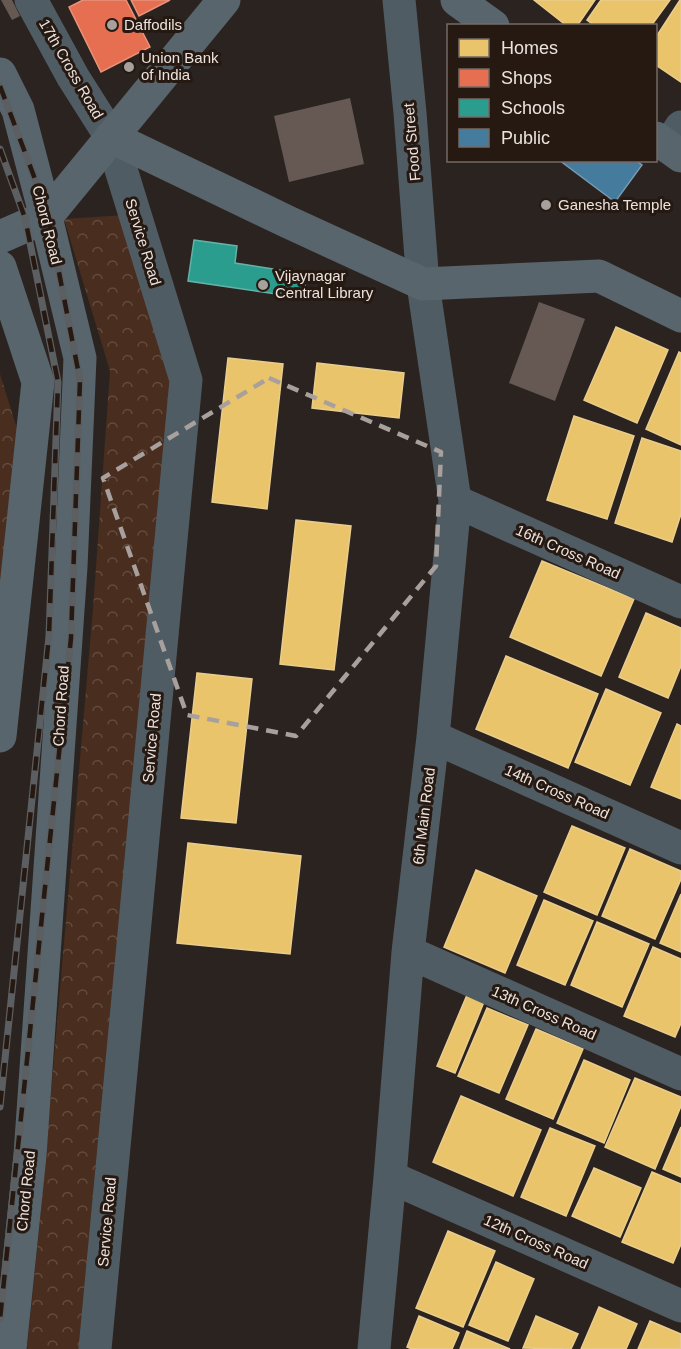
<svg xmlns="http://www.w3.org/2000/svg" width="681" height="1349" font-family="Arial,sans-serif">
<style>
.forest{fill:url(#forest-crowns)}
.homes{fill:#e9c46a;stroke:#eacd8d;stroke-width:1.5}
.shops{fill:#e76f51;stroke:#e8927b;stroke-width:1.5}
.schools{fill:#2a9d8f;stroke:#64b2a7;stroke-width:1.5}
.public{fill:#457b9d;stroke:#779ab0;stroke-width:1.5}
.building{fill:#665953}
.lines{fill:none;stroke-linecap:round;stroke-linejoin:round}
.minor{stroke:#505c63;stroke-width:33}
.major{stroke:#58656c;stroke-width:33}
.rail-casing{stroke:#5c5f61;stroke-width:7}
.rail{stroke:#261912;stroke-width:4.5;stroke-dasharray:14;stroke-linecap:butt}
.marked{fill:none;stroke:#a8a09c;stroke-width:4.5;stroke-dasharray:12 8;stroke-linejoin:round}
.poi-dot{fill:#a8a09c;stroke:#261912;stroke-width:2}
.labels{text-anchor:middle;stroke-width:6;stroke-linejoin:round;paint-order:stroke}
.poi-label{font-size:15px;fill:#ece3de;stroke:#261912;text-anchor:start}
.street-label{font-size:15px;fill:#ece3de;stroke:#261912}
</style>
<defs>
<pattern id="forest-crowns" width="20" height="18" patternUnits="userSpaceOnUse" patternTransform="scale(1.5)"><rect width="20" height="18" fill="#492d1e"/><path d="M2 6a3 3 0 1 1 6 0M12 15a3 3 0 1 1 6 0" fill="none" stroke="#634b3e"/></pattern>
</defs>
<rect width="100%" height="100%" fill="#2b2320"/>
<!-- forest -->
<path class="forest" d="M126 215 175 387 85 1349H27L39 1231 93 609 110 371 64 219Z
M0 374 28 464 0 673Z"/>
<!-- homes -->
<path class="homes" d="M534 0H595L577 26H567Z
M601 0H670L651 26H595L587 20Z
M680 0H681V82L656 65V37Z
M616 327 668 350 637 423 584 400Z
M679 352 681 353V445L646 429Z
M228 358 283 364 267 509 212 502Z
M317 363 404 373 399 418 312 408Z
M574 416 634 436 607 519 547 500Z
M642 438 681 451V514L672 542 615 523Z
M296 520 351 526 334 670 280 664Z
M542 561 634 599 601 676 510 637Z
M646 613 681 628V666L668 698 619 677Z
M506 656 598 694 568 768 476 729Z
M197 673 252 679 236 823 181 818Z
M606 689 661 713 630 785 575 762Z
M677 724 681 726V799L651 787Z
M572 826 625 848 597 915 544 892Z
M188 843 301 856 290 954 177 943Z
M630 849 681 871V879L655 939 602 916Z
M476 870 537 896 505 973 444 947Z
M681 894V952L660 943Z
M544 900 593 921 565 985 517 965Z
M597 922 649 944 622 1007 571 985Z
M653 947 681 959V1023L675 1037 624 1016Z
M467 995 484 1002 455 1073 437 1066Z
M487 1008 528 1025 499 1093 458 1076Z
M536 1029 583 1049 553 1119 506 1099Z
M584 1060 630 1080 604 1143 557 1123Z
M635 1078 681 1097V1106L655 1169 605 1147Z
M461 1096 541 1130 513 1196 433 1162Z
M681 1127V1177L663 1169Z
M550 1128 595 1146 566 1216 521 1197Z
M594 1168 641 1188 620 1237 572 1216Z
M652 1172 681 1184V1244L673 1263 622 1242Z
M448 1231 495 1251 463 1327 416 1308Z
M496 1262 534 1279 508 1341 469 1325Z
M599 1307 637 1324 626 1349H581Z
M419 1316 459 1333 452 1349H412L407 1347Z
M536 1316 578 1334 571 1349 523 1348Z
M650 1321 681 1334V1349H638Z
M467 1331 510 1349H460Z"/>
<!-- shops -->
<path class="shops" d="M83 0H126L150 47 101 72 69 7Z
M131 0H170L139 16Z"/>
<!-- schools -->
<path class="schools" d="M194 240 237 246 235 263 299 273 306 280 303 298 188 281Z"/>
<!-- public -->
<path class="public" d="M559 160H635L642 165 615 202Z"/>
<!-- building -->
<path class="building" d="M1 0H12L20 16 12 20Z
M350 98 364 164 289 182 274 116Z
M539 302 585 319 555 401 509 383Z"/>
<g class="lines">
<!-- minor -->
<path class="minor" d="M31 0 73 77 111 137 186 380 95 1349
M668 147 681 127
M455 501 681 602
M433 737 681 848
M408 952 681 1074
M390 1177 681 1306
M374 1349 390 1177 408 952 433 737 455 501 423 284 410 113 399 0"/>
<!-- major -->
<path class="major" d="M457 0 493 26
M0 74 18 110 46 217 80 358 71 567 30 1155 10 1349
M111 137 288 222 423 284 599 276 681 316
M656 138 681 156
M0 237 46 217 224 0
M0 267 38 382 0 736"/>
<!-- rail casing -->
<g class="rail-casing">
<path id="rail" d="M0 86 47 211 80 380 71 638 0 1319
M0 149 25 218 58 382 49 636 0 1107"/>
</g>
<!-- rail -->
<use href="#rail" class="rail"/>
</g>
<!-- marked area -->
<path class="marked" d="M269 378 441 452 436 566 296 736 187 715 103 478Z"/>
<!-- markers -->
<g class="poi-dot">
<circle cx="112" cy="25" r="6"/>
<circle cx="129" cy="67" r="6"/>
<circle cx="546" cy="205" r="6"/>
<circle cx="263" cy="285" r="6"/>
</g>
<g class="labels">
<!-- poi labels -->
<g class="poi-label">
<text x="124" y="30">Daffodils</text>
<text x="141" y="63">Union Bank<tspan x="141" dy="17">of India</tspan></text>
<text x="558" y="210">Ganesha Temple</text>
<text x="275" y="281">Vijaynagar<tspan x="275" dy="17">Central Library</tspan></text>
</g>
<!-- street labels -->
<g class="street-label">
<text transform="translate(71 69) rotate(60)" y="5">17th Cross Road</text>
<text transform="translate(412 142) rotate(-95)" y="5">Food Street</text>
<text transform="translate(47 225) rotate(76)" y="5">Chord Road</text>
<text transform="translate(143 242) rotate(73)" y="5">Service Road</text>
<text transform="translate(568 552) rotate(24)" y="5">16th Cross Road</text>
<text transform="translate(61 706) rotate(-86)" y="5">Chord Road</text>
<text transform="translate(152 738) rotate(-85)" y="5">Service Road</text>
<text transform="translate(557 792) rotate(24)" y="5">14th Cross Road</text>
<text transform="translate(424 816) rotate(-83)" y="5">6th Main Road</text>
<text transform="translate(544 1013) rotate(24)" y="5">13th Cross Road</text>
<text transform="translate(26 1191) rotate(-84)" y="5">Chord Road</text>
<text transform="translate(107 1222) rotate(-85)" y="5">Service Road</text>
<text transform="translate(536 1242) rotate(24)" y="5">12th Cross Road</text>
</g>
</g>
<!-- legend -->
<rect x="447" y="24" width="210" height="138" fill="#261912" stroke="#756a64" stroke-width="1.5"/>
<rect x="459" y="39" width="30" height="18" fill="#e9c46a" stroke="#756a64" stroke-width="1.5"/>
<text x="501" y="54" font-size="18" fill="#ece3de">Homes</text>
<rect x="459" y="69" width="30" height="18" fill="#e76f51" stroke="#756a64" stroke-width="1.5"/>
<text x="501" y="84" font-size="18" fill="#ece3de">Shops</text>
<rect x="459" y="99" width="30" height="18" fill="#2a9d8f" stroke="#756a64" stroke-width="1.5"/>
<text x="501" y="114" font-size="18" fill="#ece3de">Schools</text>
<rect x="459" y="129" width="30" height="18" fill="#457b9d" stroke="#756a64" stroke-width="1.5"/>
<text x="501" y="144" font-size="18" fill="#ece3de">Public</text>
</svg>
